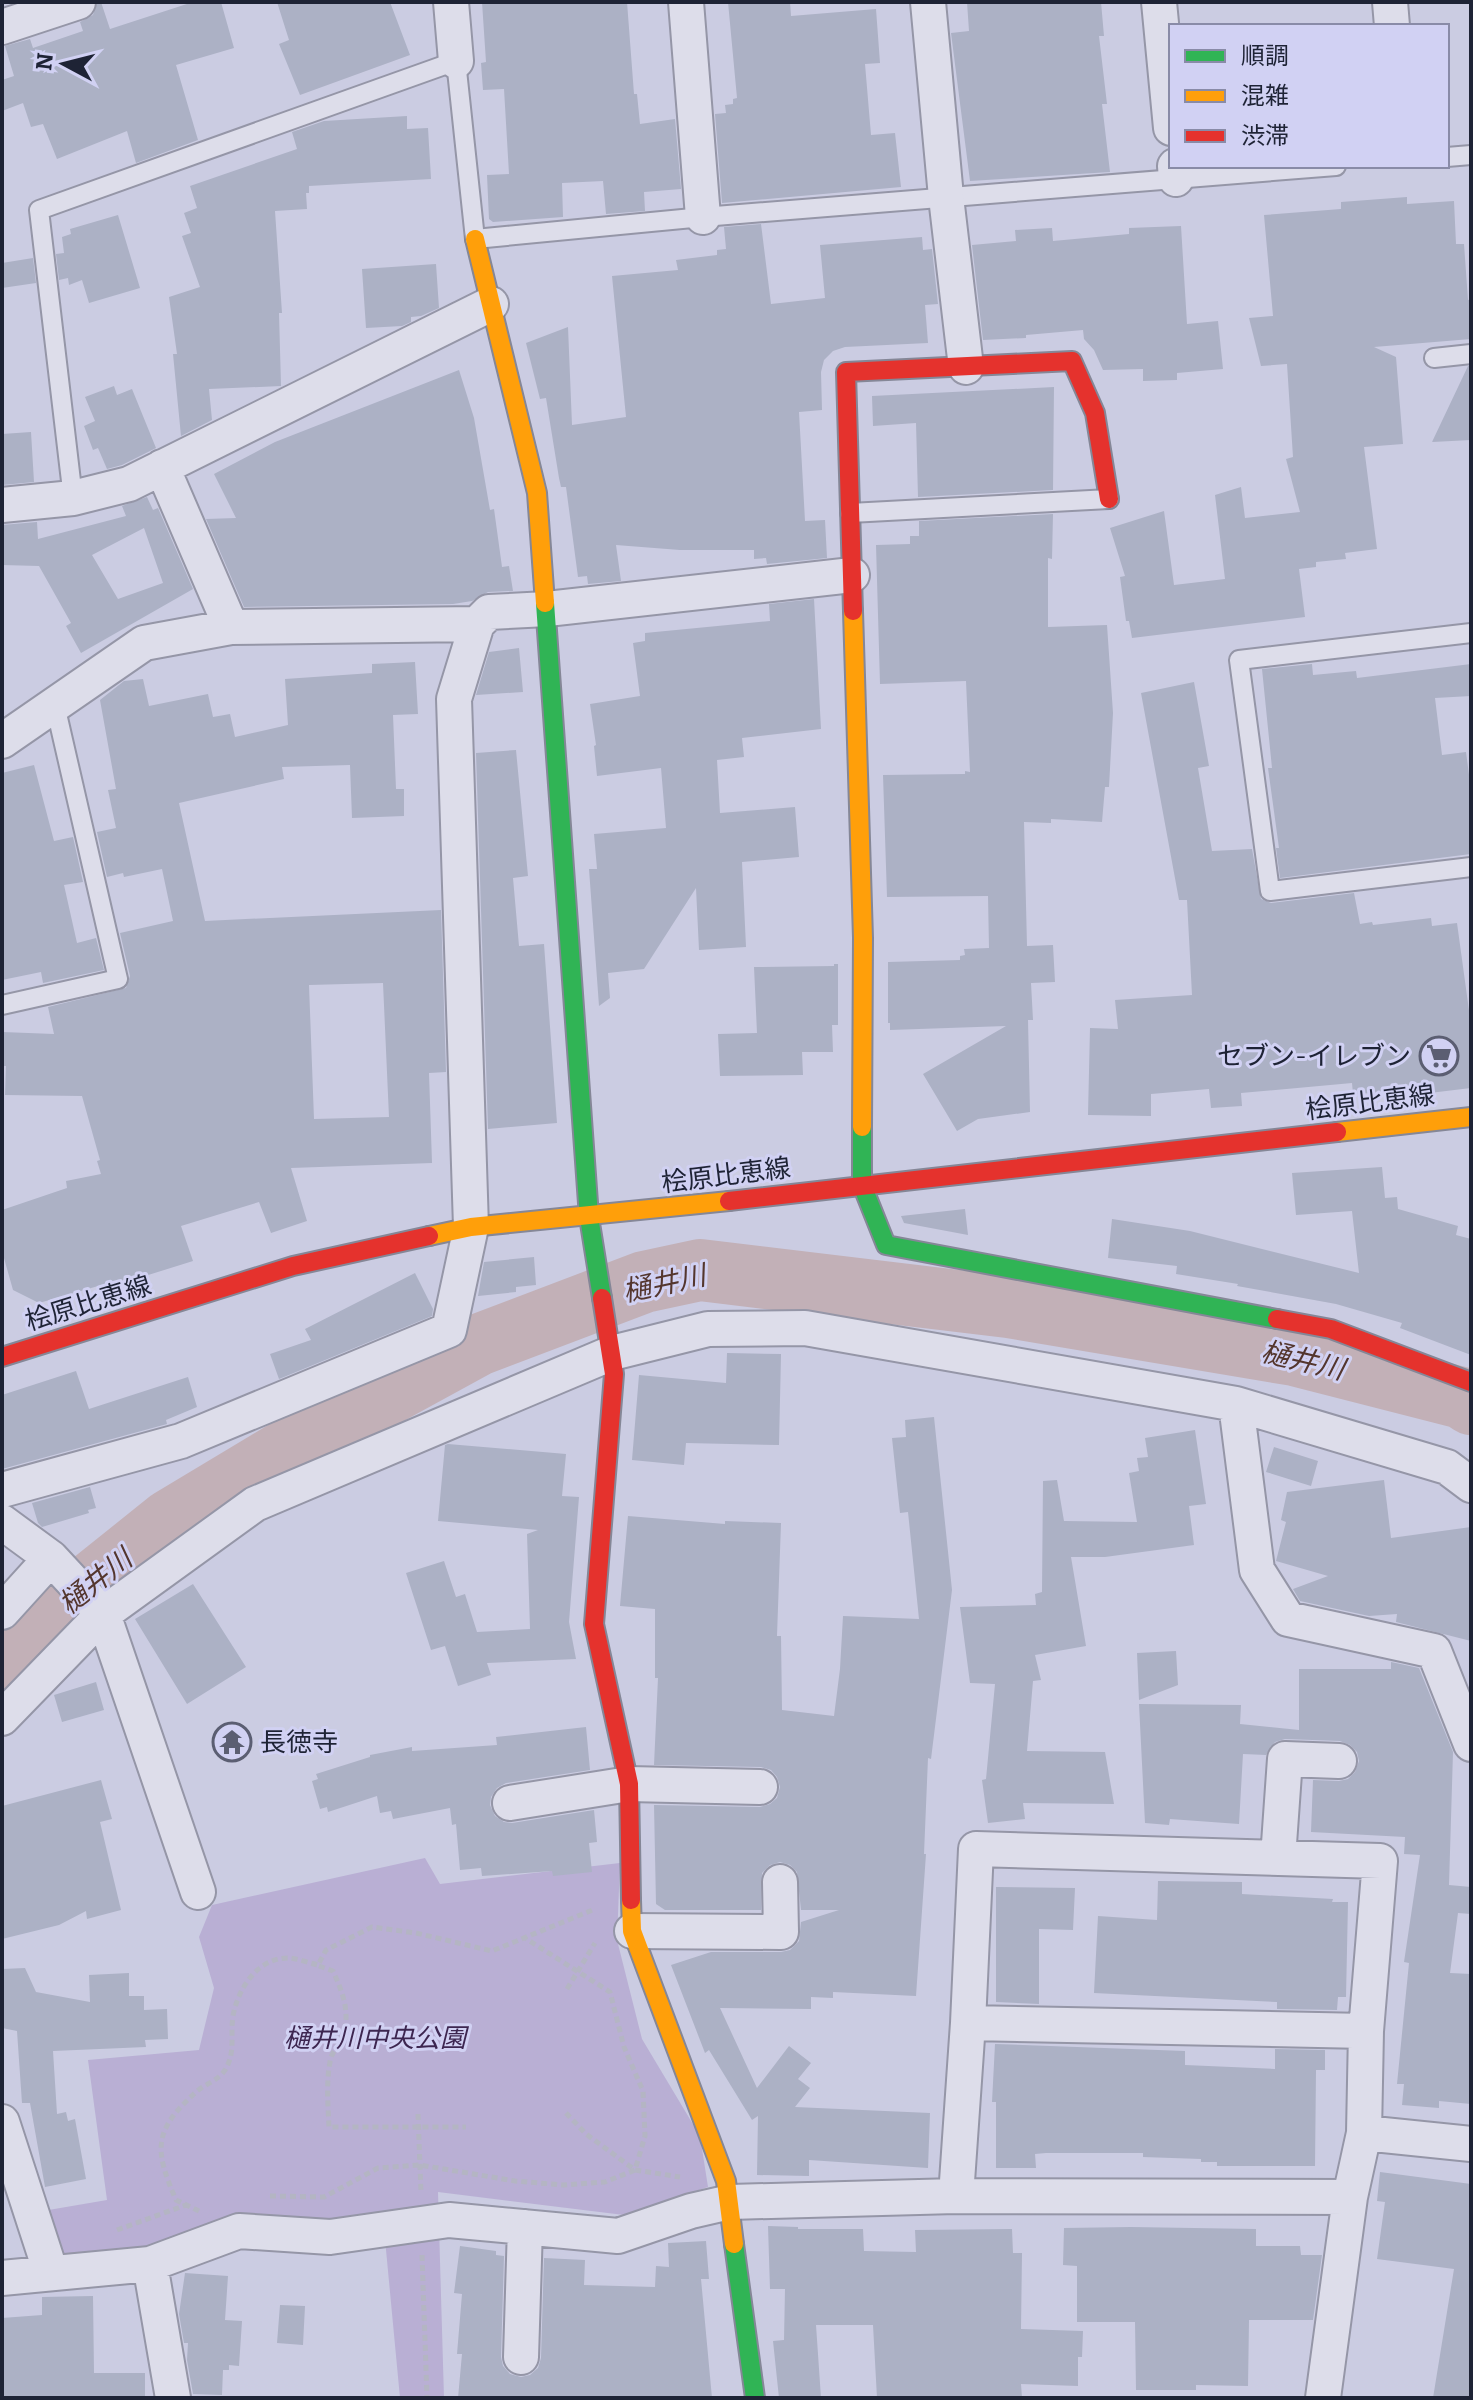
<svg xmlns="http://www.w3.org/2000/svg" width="1473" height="2400" font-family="Bitter,'Noto Sans JP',serif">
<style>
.green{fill:#b9afd4}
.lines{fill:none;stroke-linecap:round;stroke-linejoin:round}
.river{stroke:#c2b0b7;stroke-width:62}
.building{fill:#acb1c5;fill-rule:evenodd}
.lane-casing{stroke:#9596a7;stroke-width:22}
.street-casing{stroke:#9596a7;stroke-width:38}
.fast-casing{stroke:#858797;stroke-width:22}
.slow-casing{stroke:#858797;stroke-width:22}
.jam-casing{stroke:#858797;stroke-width:22}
.path{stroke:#b4b5c3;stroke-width:5;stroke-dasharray:6 4;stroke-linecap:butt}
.lane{stroke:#ddddea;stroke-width:18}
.street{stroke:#ddddea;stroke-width:34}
.fast{stroke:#30b455;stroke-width:18}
.slow{stroke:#ff9f0a;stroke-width:18}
.jam{stroke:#e5322d;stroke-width:18}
.labels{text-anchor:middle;stroke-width:6;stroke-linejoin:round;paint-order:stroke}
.poi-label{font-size:26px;fill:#1e2335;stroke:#d1d1f3;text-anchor:end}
.street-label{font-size:26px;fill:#1e2335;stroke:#d1d1f3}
.park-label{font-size:26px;font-style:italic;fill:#3d2650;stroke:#d1d1f3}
.water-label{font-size:28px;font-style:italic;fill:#54362e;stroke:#d1d1f3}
</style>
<rect width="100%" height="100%" fill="#cbcce2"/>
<!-- green -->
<path class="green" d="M425 1858 440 1884 620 1863 617 1940 642 2039 700 2136 708 2187 624 2215 438 2192 444 2398H400L383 2218 342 2227 268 2215 152 2257 51 2273 31 2213 107 2200 88 2060 199 2050 214 1988 199 1937 212 1905Z"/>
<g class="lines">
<!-- river -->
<path class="river" d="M2 1665 24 1637 170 1520 295 1445 478 1345 644 1282 700 1270 1008 1307 1294 1355 1462 1398 1471 1404"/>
</g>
<!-- building -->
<path class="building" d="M97 2H101L110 29 193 2H221L234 48 176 65 198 140 136 163 127 131 57 159 43 124 31 127 23 103 2 111V80L14 76 5 46 30 39 33 48 83 31 80 22 93 15Z
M277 2H390L410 55 300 95 279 44 289 40Z
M482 2H627L634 94H637L640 124 675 119 681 189 644 192 645 211 606 214 603 181 562 183 563 217 493 222 489 219 487 175 509 174 504 89 483 90 481 63 486 62Z
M728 2H790L791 16 876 9 880 63 865 64 871 135 895 133 901 187 722 203 715 114 726 113 725 105 733 104V99L737 98Z
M967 2H1101L1104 36H1099L1107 104H1102L1110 172 970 181 951 33 969 31Z
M407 116V129L428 128 431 179 309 186V193H306L307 209 275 211 282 313H279L281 386 209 389 212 420 181 436 173 354H177L169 297 200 287 182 236 191 233 184 213 197 208 190 186 297 149 292 132 324 121Z
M1407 197V204L1454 201 1456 244H1464L1468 300 1471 299V339L1374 347 1396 357 1403 444 1364 447 1377 549 1345 553 1346 559 1316 562V567L1299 569 1305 617 1132 638 1129 621H1126L1120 577 1125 576 1110 528 1164 511 1174 585 1225 579 1215 495 1241 487 1245 518 1300 512 1286 459 1293 457 1287 364 1261 366 1249 318 1273 316 1264 215 1341 209V202Z
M118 215 140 288 89 303 82 280 69 285 68 278 59 280 56 254 64 253 62 237 71 234 70 229Z
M761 224 771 304 825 298 820 245 922 237 923 250 932 249 938 304 925 305 928 343 845 347 833 351 824 360 821 372 822 410 799 412 805 521 825 520 827 558 767 564 766 558 754 559V550H680L616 545 621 581 588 584 587 576 578 577 566 487H561L559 478 546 398 540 399 526 343 568 327 572 425 626 417 612 276 678 270 676 260 717 255V250L726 249 724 227Z
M1181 226 1187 324 1218 321 1223 369 1177 373V380L1143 381V369L1103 370 1094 350 1084 339 1083 330 1026 335V338L983 340 972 245 1016 241 1015 230 1052 228 1053 241 1129 234V228Z
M33 258 36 283 2 288V263Z
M436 264 439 308 421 316 411 317V322L402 326 366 328 362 269Z
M1468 366H1471V440L1432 442Z
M459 370 474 418 490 510 494 509 502 567 509 566 513 591 488 592 472 601 453 604 244 607 206 519 236 518 214 474 275 442Z
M114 386 117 395 132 389 156 448 122 465 107 469 98 448 93 450 84 426 95 421 85 397Z
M1054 387 1053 490 918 497 916 423 873 426 872 396Z
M31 432 34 482 2 485V434Z
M147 497 153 510 158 508 193 589 81 653 66 626 71 623 39 566 2 565V525L37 522 38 539 126 516 122 506ZM144 528 163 583 118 599 92 555Z
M1053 514 1052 559 1048 558V627L1107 625 1113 713 1109 787H1105L1102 822 1051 819V823L1024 822 1027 946 1053 945 1055 982 1031 983 1033 1020H1028L1030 1112 978 1119 957 1131 923 1074 1006 1026 890 1030V1023H888V962L960 960V956L965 955 964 949 989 948 988 896 887 897 883 775 965 774V771L970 772 966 681 880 684 876 545 910 544V536H919V521Z
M814 599 821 729 742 738 744 757 717 760 720 813 795 807 799 857 742 862 746 947 699 950 696 888 644 969 608 973 610 998 599 1006 589 869H597L594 834 666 828 661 768 597 776 594 746 596 745 590 704 640 696 633 643 645 641V633L770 621 769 604Z
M519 648 523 692 476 695 489 652Z
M415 662 418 714 393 715 396 789H404V816L352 818 350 765 282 767 284 779 179 803 205 921 441 910 446 1072 429 1073 432 1163 291 1168 307 1221 271 1233 259 1202 181 1226 193 1261 113 1286 112 1282 39 1303 13 1290 2 1251V1210L67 1188 66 1181 101 1174 97 1161 100 1160 82 1096 5 1095 6 1066H2V1032L54 1034 48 1007 126 988 130 976 120 933 173 921 162 869 124 877 123 873 107 877 97 832 116 828 108 790 116 789 100 700 124 681 143 679 149 706 208 694 213 717 230 714 235 737 288 725 285 679 372 673V664ZM383 983 389 1117 314 1119 309 985Z
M1312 664 1313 675 1356 671 1357 678 1471 664V696L1435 698 1442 755 1466 752 1471 790V854L1280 878 1276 848H1279L1268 768H1272L1262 669Z
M1194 682 1209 766 1198 768 1212 851 1252 849 1261 899 1271 903 1354 893 1360 924 1372 922 1373 925 1431 918 1432 926 1457 923 1471 1025V1088L1413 1095 1412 1091 1353 1094 1352 1083 1241 1093 1242 1106 1211 1108 1209 1089 1151 1094V1116L1088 1115 1090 1028 1118 1029 1115 1000 1192 995 1187 900H1179L1141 693Z
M516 750 528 876 513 878 519 946 544 944 557 1123 488 1129 476 753Z
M34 765 54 841 73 837 83 882 64 885 77 943 96 938 104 970 43 983 41 972 2 980V773Z
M834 964H838V1025H832L833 1052H802L803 1075 720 1076 718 1034 757 1033 754 967 834 966Z
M1382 1167 1385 1198 1397 1197 1398 1209 1458 1226 1456 1235 1471 1239V1355L1400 1328 1402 1323 1336 1304 1237 1286 1238 1284 1176 1274 1177 1266 1108 1258 1112 1219 1190 1231 1359 1273 1352 1211 1296 1215 1292 1173Z
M965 1209 968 1235 904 1223 901 1216Z
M534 1257 536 1285 516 1287V1292L478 1296 484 1262Z
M415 1273 433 1309 432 1316 279 1379 270 1354 311 1340 305 1329Z
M727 1353 781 1354 779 1445 686 1443 684 1465 632 1460 639 1375 726 1383Z
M76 1371 89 1409 188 1377 197 1407 166 1420 167 1424 2 1469V1395Z
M934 1417 952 1590 931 1759 928 1758 924 1854H926L916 1996 833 1992V1998L811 1997V2009L720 2008 757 2088 789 2046 811 2063 798 2079 810 2088 795 2107 930 2113 928 2168 809 2160V2176L757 2175 758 2116 752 2120 709 2050 705 2053 671 1965 711 1952H781L790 1950 799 1941 801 1922 839 1910H801L797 1872 790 1865 780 1862 770 1865 762 1873 761 1910H665L656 1904 654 1805 760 1807 770 1804 777 1798 780 1787 777 1777 771 1770 761 1767 654 1765 658 1678H655V1609L620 1606 628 1516 725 1524V1521L781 1523 777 1636H781L782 1710 834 1716 840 1669 843 1616 919 1619 908 1512 900 1513 892 1438 906 1437 905 1420Z
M1195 1430 1206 1504 1189 1506 1194 1545 1105 1557H1071L1086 1646 1035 1655 1041 1680 1033 1681 1027 1751 1105 1752 1114 1804 1023 1803 1025 1819 988 1823 982 1780 986 1779 995 1684 970 1683 960 1607 1036 1605 1035 1594 1042 1592 1043 1481 1057 1480 1064 1521 1137 1522 1129 1473 1139 1471 1137 1458 1148 1457 1145 1438Z
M448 1444 566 1454 562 1496 579 1497 569 1622 576 1659 487 1663 491 1675 458 1686 445 1646 431 1650 406 1573 444 1561 456 1597 465 1594 477 1632 530 1629 527 1534 538 1530 438 1521 445 1445Z
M1274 1447 1318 1461 1311 1486 1266 1472Z
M1384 1480 1391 1538 1471 1527V1641L1396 1622 1397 1614 1369 1616 1300 1601 1293 1589 1328 1576 1276 1561 1286 1522 1281 1520 1287 1492Z
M90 1487 96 1508 88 1510 89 1513 42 1527 38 1523 32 1503Z
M193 1584 246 1667 187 1704 135 1619Z
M1176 1651 1178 1685 1139 1700 1137 1653Z
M1391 1662 1419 1668 1453 1752 1449 1885 1471 1887V1914L1458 1913 1450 1973 1471 1974V2104L1439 2101V2108L1402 2105 1404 2084H1397L1409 1963 1404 1962 1420 1855 1404 1854 1405 1837 1311 1832 1313 1780 1339 1781 1348 1779 1355 1772 1359 1761 1357 1752 1350 1745 1340 1741 1285 1739 1275 1742 1266 1755 1243 1754 1239 1824 1170 1819 1169 1825 1145 1823 1139 1704 1241 1705 1240 1724 1299 1730V1669H1391Z
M96 1682 104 1710 62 1722 54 1695Z
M586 1727 590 1770 506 1783 497 1788 491 1797 490 1805 495 1816 504 1822 512 1823 594 1810 597 1842 589 1843 592 1872 553 1876 552 1871 482 1876 481 1868 460 1870 456 1824 452 1825 450 1808 393 1819 391 1811 380 1813 377 1796 328 1812 327 1807 320 1809 312 1781 318 1779 316 1774 370 1757V1755L412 1747V1751L497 1745 496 1737Z
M101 1780 112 1819 100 1822 121 1910 87 1919 86 1911 59 1925 2 1939V1806Z
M1158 1881 1242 1882V1894L1333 1899 1332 1902H1348L1346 1997H1338L1337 2010 1277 2009V2002L1094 1993 1098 1916 1157 1920Z
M996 1887 1075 1888 1073 1930 1039 1929V2004L996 2002Z
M25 1968 36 1992 90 2002 89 1975 129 1973V1996H144V2010L167 2009 168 2039 145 2040 146 2047 53 2051 57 2114 66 2112 68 2121 75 2119 86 2179 45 2187 30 2103H22L17 2031 2 2028V1969Z
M995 2044 1185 2051V2065L1275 2069V2049L1325 2050V2070H1316L1315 2166H1217V2162H1201V2159L1143 2157V2153H1046L1035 2154 1036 2168H996V2102H992Z
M1380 2172 1471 2184V2398H1433L1454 2269 1377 2259 1385 2202 1377 2201Z
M768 2226 798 2227V2229H863L864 2251 916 2252 915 2230 1012 2229 1013 2253H1022L1021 2329 1083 2331 1082 2357H1078V2386L1021 2384 1022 2398H877L873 2325H816L821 2398H779L773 2341 784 2340 785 2289H770Z
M1131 2227 1256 2229V2246H1300L1301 2255H1322L1313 2320H1249L1248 2386 1196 2385V2390H1136L1135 2322H1077V2266L1063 2265 1064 2228Z
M706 2241 709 2279H701L712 2398H458L462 2354H457L462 2294 454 2293 460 2246 496 2251V2255L504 2256 501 2357 503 2366 510 2374 521 2377 530 2375 538 2368 541 2358 544 2258 585 2260 584 2285 655 2287 656 2266 669 2267 668 2243Z
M185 2273 228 2276 225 2320 242 2321 239 2366 229 2365V2370H223L222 2395 193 2394 187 2360 188 2343H184L179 2314Z
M93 2296 94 2373H145V2398H2V2318L42 2315V2297Z
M280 2305 305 2306 303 2345 277 2343Z"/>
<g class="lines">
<!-- lane casing -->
<g class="lane-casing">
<path id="lane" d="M1447 157 1471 155
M1434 358 1471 354
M73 498 39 210 456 61 475 239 703 217 1336 166
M850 513 1109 499
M1471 633 1239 660 1270 891 1471 867
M2 1005 118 979 55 705"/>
</g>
<!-- street casing -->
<g class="street-casing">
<path id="street" d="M451 2 456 61
M686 2 703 217
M928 2 946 197 966 367
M1159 2 1171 128
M1390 2 1392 26
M2 27 78 2
M1175 166 1176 179
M162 467 231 627
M2 505 73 498 129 484 491 304
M2 741 144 643 231 627 477 624 489 612 547 609 852 575
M1236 1404 1447 1467 1471 1485
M2 1490 181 1441 449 1330 471 1227 454 699 477 624
M2 1522 51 1558 103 1614 198 1892
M2 1612 51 1558
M2 1718 103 1614 255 1504 612 1353 708 1329 805 1328 1236 1404 1257 1570 1288 1619 1434 1651 1471 1744
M510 1803 629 1784 760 1787
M1278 1858 1285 1759 1339 1761
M632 1931 781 1932 780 1882
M968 2023 976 1849 1380 1861 1366 2031
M2 2122 51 2273
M956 2196 1350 2197 1364 2133
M150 2264 173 2398
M2 2278 150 2264 239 2231 330 2237 449 2220 618 2236 691 2211 730 2202 956 2196 968 2023 1366 2031 1364 2133 1471 2144
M521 2357 525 2227
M1323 2398 1350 2197"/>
</g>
<!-- fast casing -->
<g class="fast-casing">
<path id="fast" d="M545 603 589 1217 602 1298
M862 1127V1185L886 1245 1277 1319
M734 2244 755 2398"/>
</g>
<!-- slow casing -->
<g class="slow-casing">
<path id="slow" d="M475 239 537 493 545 603
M853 611 863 938 862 1127
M1337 1132 1471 1117
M429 1236 471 1227 729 1201
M631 1900 632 1931 726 2181 734 2244"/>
</g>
<!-- jam casing -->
<g class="jam-casing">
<path id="jam" d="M853 611 846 372 1072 361 1095 413 1109 499
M729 1201 1337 1132
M602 1298 614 1374 594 1624 629 1784 631 1900
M1277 1319 1331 1329 1471 1382
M2 1357 293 1266 429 1236"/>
</g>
<!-- path -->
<path class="path" d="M319 1966 333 1971C343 1993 352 2016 341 2039 338 2047 331 2053 330 2062 326 2083 328 2105 329 2127H466
M567 1989 595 1943
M566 2113 586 2134 635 2170 680 2177
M418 2114 421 2193
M270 2196 324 2197 378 2168 420 2165 515 2181 564 2185 605 2182 635 2170 645 2136 643 2091 624 2047 610 1992 525 1938
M199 2211 176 2200C154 2149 153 2131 196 2092 205 2084 219 2080 225 2070 236 2052 230 2036 233 2016 238 1989 257 1958 288 1958 297 1958 309 1963 318 1965L326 1950 372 1927 416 1933 492 1951 595 1909
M117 2230 186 2205
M422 2255 427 2398"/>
<!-- lane -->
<use href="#lane" class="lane"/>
<!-- street -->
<use href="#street" class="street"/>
<!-- fast -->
<use href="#fast" class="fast"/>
<!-- slow -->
<use href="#slow" class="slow"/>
<!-- jam -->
<use href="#jam" class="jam"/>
</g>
<!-- icons -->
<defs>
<g id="supermarket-ring" transform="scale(2)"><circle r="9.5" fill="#d1d1f3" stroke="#5b5e72" stroke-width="1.5"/><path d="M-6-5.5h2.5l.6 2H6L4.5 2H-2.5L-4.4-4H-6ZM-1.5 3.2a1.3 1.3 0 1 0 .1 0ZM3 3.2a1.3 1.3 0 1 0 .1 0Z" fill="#5b5e72"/></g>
<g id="temple-ring" transform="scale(2)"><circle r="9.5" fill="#d1d1f3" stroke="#5b5e72" stroke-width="1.5"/><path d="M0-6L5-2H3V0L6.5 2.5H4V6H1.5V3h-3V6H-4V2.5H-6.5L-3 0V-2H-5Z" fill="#5b5e72"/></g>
</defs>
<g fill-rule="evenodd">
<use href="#supermarket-ring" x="1439" y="1056"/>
<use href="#temple-ring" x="232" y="1742"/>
</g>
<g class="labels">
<!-- poi labels -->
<g class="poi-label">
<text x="1411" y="1065">セブン-イレブン</text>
<text x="260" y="1751" text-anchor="start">長徳寺</text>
</g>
<!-- street labels -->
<g class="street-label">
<text transform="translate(1370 1102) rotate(-7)" y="9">桧原比恵線</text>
<text transform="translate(726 1175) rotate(-7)" y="9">桧原比恵線</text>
<text transform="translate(88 1303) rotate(-17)" y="9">桧原比恵線</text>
</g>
<!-- park labels -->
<g class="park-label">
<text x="375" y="2047">樋井川中央公園</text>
</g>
<!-- water labels -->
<g class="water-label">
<text transform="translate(664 1283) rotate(-12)" y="10">樋井川</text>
<text transform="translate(1303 1360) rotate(13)" y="10">樋井川</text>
<text transform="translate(95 1581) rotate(-39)" y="10">樋井川</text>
</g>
</g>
<!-- border -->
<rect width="1473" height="2400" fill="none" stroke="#1e2335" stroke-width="8"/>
<!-- legend -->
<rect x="1169" y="24" width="280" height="144" fill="#d1d1f3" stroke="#898ba7" stroke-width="2"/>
<rect x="1185" y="50" width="40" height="12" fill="#30b455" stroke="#898ba7" stroke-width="2"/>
<text x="1241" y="64" font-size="24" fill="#1e2335">順調</text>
<rect x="1185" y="90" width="40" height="12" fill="#ff9f0a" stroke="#898ba7" stroke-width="2"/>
<text x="1241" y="104" font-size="24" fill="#1e2335">混雑</text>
<rect x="1185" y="130" width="40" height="12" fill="#e5322d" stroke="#898ba7" stroke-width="2"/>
<text x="1241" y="144" font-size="24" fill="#1e2335">渋滞</text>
<!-- north arrow -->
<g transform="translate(64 64) rotate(277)" stroke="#d1d1f3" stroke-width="6" paint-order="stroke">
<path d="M0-6L14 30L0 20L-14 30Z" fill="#1e2335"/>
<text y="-12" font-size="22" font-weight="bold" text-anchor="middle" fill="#1e2335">N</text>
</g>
</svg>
